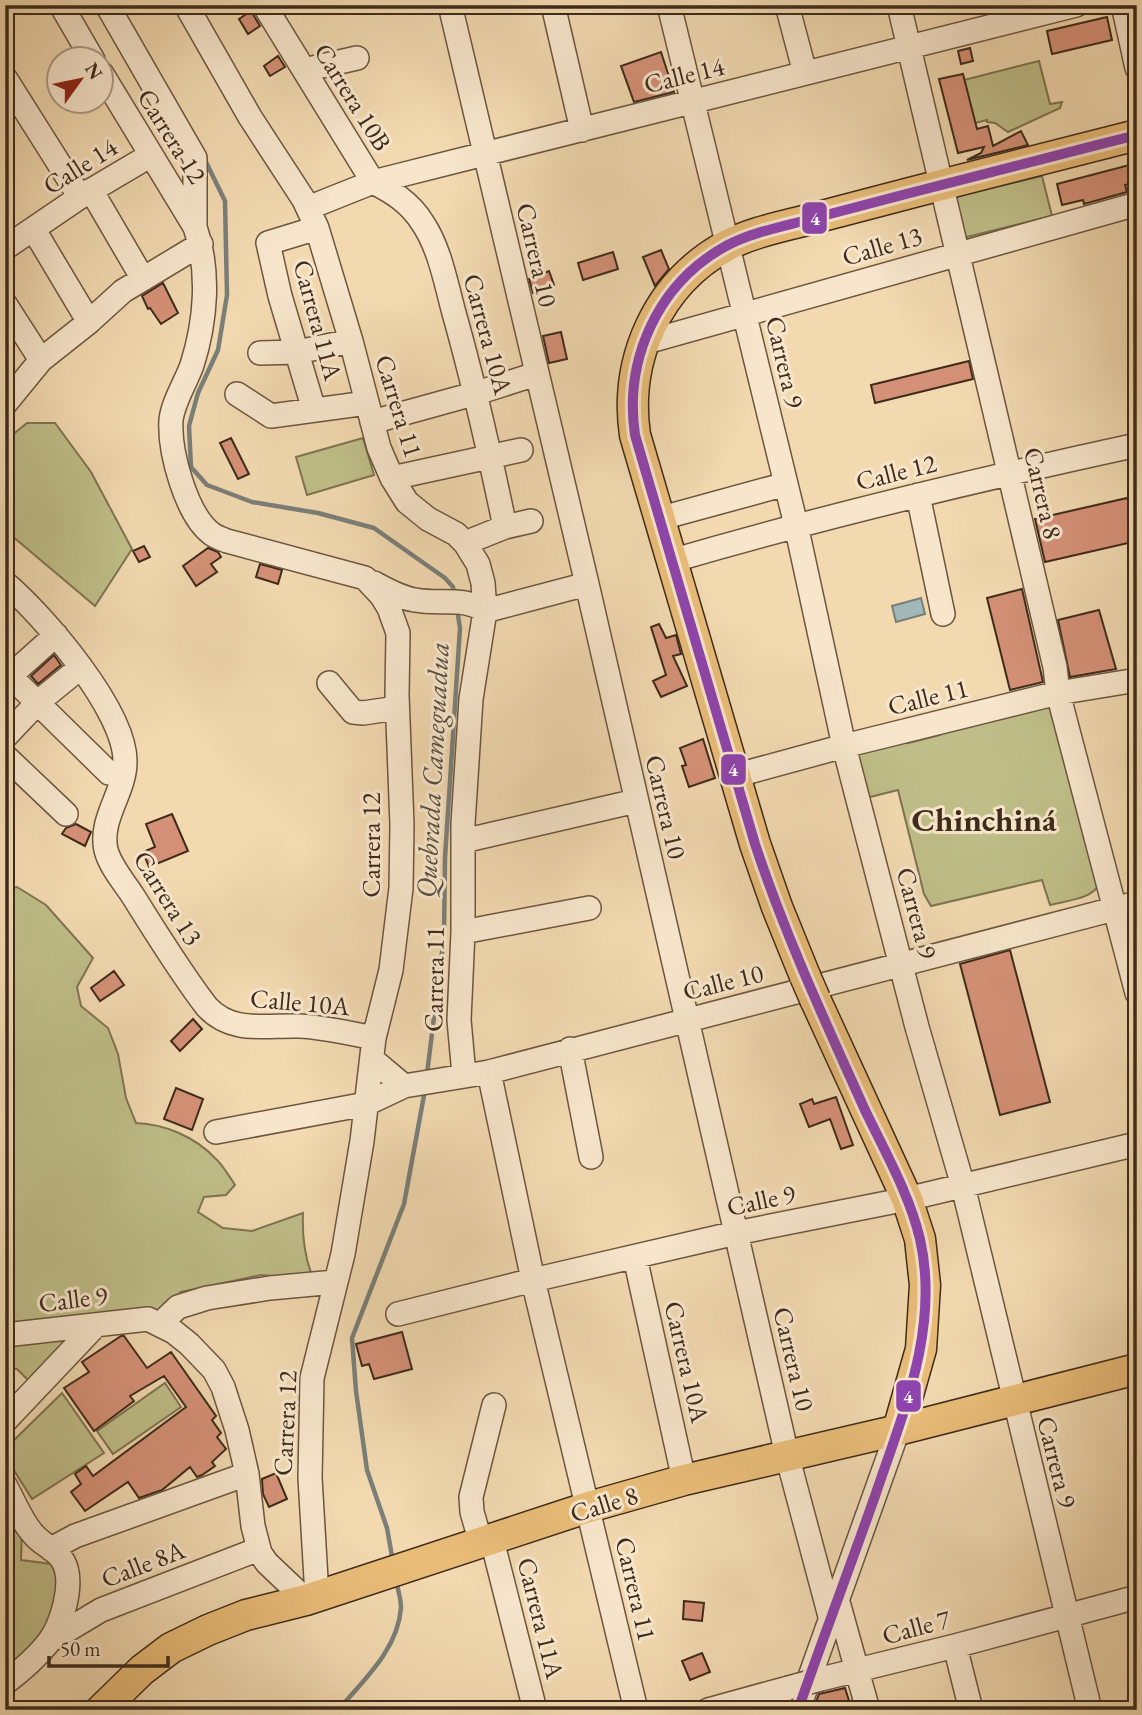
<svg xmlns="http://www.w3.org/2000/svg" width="1142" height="1715" font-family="'EB Garamond',serif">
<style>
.green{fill:#bfbe88;stroke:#7e7452;stroke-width:2}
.water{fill:#a2b7b8;stroke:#7a7f79;stroke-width:2}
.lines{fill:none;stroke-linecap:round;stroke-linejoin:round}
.stream{stroke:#7a7f79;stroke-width:4.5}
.building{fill:#d59177;stroke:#3e2b1b;stroke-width:2}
.minor-casing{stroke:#6b5640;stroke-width:26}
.major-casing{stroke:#3e2b1b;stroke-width:33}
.minor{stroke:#f7e6cc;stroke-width:23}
.major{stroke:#e9bc78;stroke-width:30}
.minor-bridge-casing{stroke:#6b5640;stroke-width:26;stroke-linecap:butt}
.major-bridge-casing{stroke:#3e2b1b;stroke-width:33;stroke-linecap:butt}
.minor-bridge{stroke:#f7e6cc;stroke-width:23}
.major-bridge{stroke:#e9bc78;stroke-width:30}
.bus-1-casing{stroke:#f7e6cc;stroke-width:16}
.bus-1{stroke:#8e44ad;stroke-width:10}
.labels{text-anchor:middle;stroke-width:6;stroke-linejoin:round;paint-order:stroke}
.street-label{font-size:26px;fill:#3e2b1b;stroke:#f7e6cc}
.water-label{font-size:28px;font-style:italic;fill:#574e42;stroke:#f7e6cc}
.district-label{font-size:33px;font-weight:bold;fill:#3e2b1b;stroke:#f7e6cc}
.line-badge{stroke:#f7e6cc;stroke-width:2.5}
.badge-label{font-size:19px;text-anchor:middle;font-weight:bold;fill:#fff}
</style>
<rect width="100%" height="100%" fill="#f2d9b0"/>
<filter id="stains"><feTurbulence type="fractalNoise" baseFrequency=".00286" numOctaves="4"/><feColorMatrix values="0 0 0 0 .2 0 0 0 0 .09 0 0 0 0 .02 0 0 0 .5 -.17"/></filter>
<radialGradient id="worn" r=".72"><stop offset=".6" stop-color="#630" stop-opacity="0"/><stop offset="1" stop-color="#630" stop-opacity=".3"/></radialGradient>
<!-- green -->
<path class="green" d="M1039 61 1050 104 1062 102 1060 108 1008 132 995 123 987 122V120L975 123 964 80Z
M1042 176 1052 216 963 238 953 197Z
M27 423H55L91 472 132 549 95 606 5 530V441Z
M363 438 374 475 307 495 296 457Z
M1054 705 1100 883C1092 900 1067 900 1050 905L1042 880 931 906 924 894 898 790 866 798 855 758 859 749 902 735 908 743 940 735 944 724Z
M17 887 46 905 93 958 77 987 81 1006 108 1028 118 1054 126 1098 136 1123C165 1124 195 1137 215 1158 223 1165 229 1176 235 1185L226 1195 204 1197 198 1212 223 1228 252 1231 303 1213C302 1237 304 1258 314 1280L261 1275 181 1292 158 1315 5 1326V890Z
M75 1334 30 1382 17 1369H5V1343Z
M165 1383 181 1407 113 1454 97 1431Z
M62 1393 104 1453 32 1499 5 1456V1449Z
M5 1494 22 1529 21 1560 61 1565 56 1603 40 1640 5 1678Z"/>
<!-- water -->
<path class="water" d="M921 598 925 614 896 622 892 606Z"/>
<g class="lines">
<!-- stream -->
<path class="stream" d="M205 160 225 201 227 295 218 350 198 393 189 426 191 467 207 485 252 502 318 513 374 528 445 578 453 587 454 594
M427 1074 444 936 445 858 460 628 457 609
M393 1562 387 1528 367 1470 356 1391 352 1338 404 1204 425 1090
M338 1710C364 1680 398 1649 401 1608 401 1599 398 1589 396 1581"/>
</g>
<!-- building -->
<path class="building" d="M251 11 260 26 248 34 239 19Z
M1107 17 1112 40 1052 54 1047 31Z
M970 48 973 61 961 64 958 51Z
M661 52 674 92 634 102 621 66Z
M278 56 285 67 270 76 264 66Z
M963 74 977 129 988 126 993 146 1021 131 1028 145 967 160 981 153 984 147 958 153 939 79Z
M1137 163V182L1125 185 1127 192 1084 204 1083 200 1062 205 1057 184Z
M661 250 669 269 655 286 643 257Z
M613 252 618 269 583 280 578 263Z
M549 271 554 285 533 293 529 279Z
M163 283 178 313 161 324 150 308 148 309 142 296Z
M561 332 567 359 549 363 543 336Z
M969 361 973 379 875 403 871 385Z
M231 438 249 474 238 479 220 443Z
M1127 498 1137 527V541L1045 562 1035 519Z
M144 546 150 557 139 562 133 551Z
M208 548 218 552 221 557 211 564 217 572 196 586 183 566Z
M260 564 282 570 278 584 256 577Z
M1022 589 1043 682 1010 690 987 598Z
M1099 610 1116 669 1070 677 1058 620Z
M659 624 666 638 676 635 681 654 673 656 687 686 661 697 653 681 666 675 651 627Z
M54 655 61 665 38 684 31 676Z
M703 739 715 778 689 787 682 766 686 765 680 748Z
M172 814 188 851 149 867 143 852 155 847 146 824Z
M76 824 91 832 85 846 62 834 66 828Z
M1010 950 1050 1102 1000 1115 960 964Z
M114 971 124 985 100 1001 91 988Z
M193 1019 202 1029 180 1051 171 1041Z
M176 1088 203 1099 192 1130 164 1119Z
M836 1097 853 1145 841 1149 830 1119 809 1127 800 1104 812 1099 814 1104Z
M402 1332 412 1369 374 1379 369 1364 362 1366 356 1344Z
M121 1336H124L147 1368 171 1352 216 1416 212 1420 221 1433 217 1437 226 1449 212 1462 215 1466 202 1475 197 1477 190 1467 162 1490 139 1498 128 1482 85 1511 71 1492 81 1484 75 1474 86 1466 93 1476 186 1407 164 1376 130 1396 134 1401 94 1431 64 1388 89 1372 82 1362Z
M276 1473 287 1499 269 1507 263 1494 262 1479Z
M684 1601 704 1603 702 1621 683 1619Z
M702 1653 710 1672 690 1680 682 1661Z
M845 1688 852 1710H816L815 1705 819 1694Z"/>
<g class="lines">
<!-- minor casing -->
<g class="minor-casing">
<path id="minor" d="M61 5 93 60
M107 5 195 158V227
M186 5 250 117 304 200 317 228 351 341 379 448 392 478 407 502 428 519 456 534 465 543 478 564 483 583 485 611 471 699 463 824V932L459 1020 464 1075
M264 5 373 182
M450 5 587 584 787 1455 831 1620
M553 5 582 130
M669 5 796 525 844 746 917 1027 963 1186 1090 1710
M787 5 805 73
M899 5 1055 667 1058 693 1137 993
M1123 5 1137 68
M304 70 357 58
M102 74 195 227C210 271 206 321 192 365 186 382 173 402 171 420 169 451 186 515 212 534 216 537 222 539 227 541L365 578 381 595 389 608 398 633 397 695 402 825 401 888 391 970 374 1038 362 1141 343 1254 312 1378 310 1478 317 1596
M5 78 80 197
M373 182C393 192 410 203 422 222 440 248 446 284 454 313 474 384 490 455 505 527
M91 190 143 279
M308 208 373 182 1076 5
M34 230 89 322
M5 248 80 197 151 155
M5 304 41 360
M643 343 1137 204
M260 353 297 352 351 341
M237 394 271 416 367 403
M5 404 41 360 89 322 123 291 201 244
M314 410 280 296 268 243 317 228
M372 422 477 393 536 374
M392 478 521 450
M918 495 943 614
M658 519 786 484
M465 543 505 527 531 521
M671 561C825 516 980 479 1137 445
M5 583C43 615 126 711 125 762 125 792 99 819 106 850 110 866 124 882 133 896 157 934 180 972 207 1007 232 1034 266 1025 299 1026 324 1027 349 1033 374 1038
M374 583C387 590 401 598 415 600 440 605 464 596 485 611L587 584
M5 671 109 773
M10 676 56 635
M329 683 353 712 363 713 397 708
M5 737 38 702 81 667
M5 756 66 814
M734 776 844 746 1058 693 1137 680
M463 841 636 801
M463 932 589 908
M570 1049 591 1157
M373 1060 404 1086 489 1072 1137 903
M489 1072 533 1280 636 1710
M216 1132 366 1104 404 1086
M635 1257 684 1480
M398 1314 533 1280 736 1233 907 1199 1137 1144
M160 1324 178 1307 207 1298 270 1288 335 1282
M5 1335 148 1319 174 1332 189 1344 214 1370 223 1387 237 1430 247 1474 253 1526 260 1553 267 1563 306 1600
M5 1421 96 1325
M5 1485C14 1501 22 1523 35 1536 43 1545 57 1550 63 1561 75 1582 62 1625 48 1643 36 1658 21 1671 5 1683
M492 1540 535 1710
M481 1543 472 1512 471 1497 494 1405
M51 1549 75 1536 247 1474
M838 1602 868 1710
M51 1640 101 1610 259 1549
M955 1646 971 1710
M821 1679 955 1646 1137 1597
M708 1710 788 1688
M798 1710 898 1430"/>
</g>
<!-- major casing -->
<g class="major-casing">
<path id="major" d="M805 976 777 907 755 844 635 435C624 360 657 284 726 246 750 233 780 227 807 220 841 211 875 202 910 193 985 174 1061 154 1137 135
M815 999 907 1199 920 1239 925 1285 921 1349 898 1430
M101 1710 142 1670 171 1648 208 1630 246 1615 306 1600 589 1507 684 1480 898 1430 1137 1369"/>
</g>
<!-- minor -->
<use href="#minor" class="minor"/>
<!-- major -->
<use href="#major" class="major"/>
<!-- minor-bridge casing -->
<g class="minor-bridge-casing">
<path id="minor-bridge" d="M788 1688 821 1679"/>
</g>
<!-- major-bridge casing -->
<g class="major-bridge-casing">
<path id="major-bridge" d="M805 976 815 999"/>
</g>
<!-- minor-bridge -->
<use href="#minor-bridge" class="minor-bridge"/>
<!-- major-bridge -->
<use href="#major-bridge" class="major-bridge"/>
<!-- bus-1 casing -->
<g class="bus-1-casing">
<path id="bus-1" d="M798 1710C823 1638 850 1567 875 1496 903 1413 940 1328 920 1239 909 1193 884 1150 864 1108 825 1021 785 935 755 844L635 435C624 360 657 284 726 246 750 233 780 227 807 220 841 211 875 202 910 193 985 174 1061 154 1137 135"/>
</g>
<!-- bus-1 -->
<use href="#bus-1" class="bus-1"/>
</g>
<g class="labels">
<!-- street labels -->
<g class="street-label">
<text transform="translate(684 75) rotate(-14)" y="9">Calle 14</text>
<text transform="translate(353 97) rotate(58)" y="9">Carrera 10B</text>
<text transform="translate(172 136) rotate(58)" y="9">Carrera 12</text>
<text transform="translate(80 166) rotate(-32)" y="9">Calle 14</text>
<text transform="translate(882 246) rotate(-16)" y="9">Calle 13</text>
<text transform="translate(537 255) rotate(77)" y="9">Carrera 10</text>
<text transform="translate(318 320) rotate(75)" y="9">Carrera 11A</text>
<text transform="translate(488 334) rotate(75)" y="9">Carrera 10A</text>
<text transform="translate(785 362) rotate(77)" y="9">Carrera 9</text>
<text transform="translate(399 406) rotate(73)" y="9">Carrera 11</text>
<text transform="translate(896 472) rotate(-14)" y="9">Calle 12</text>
<text transform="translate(1043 493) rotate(77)" y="9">Carrera 8</text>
<text transform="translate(928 697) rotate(-14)" y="9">Calle 11</text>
<text transform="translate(666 807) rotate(77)" y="9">Carrera 10</text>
<text transform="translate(371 845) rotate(-90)" y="9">Carrera 12</text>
<text transform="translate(168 898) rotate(58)" y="9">Carrera 13</text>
<text transform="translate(917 913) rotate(75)" y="9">Carrera 9</text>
<text transform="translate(434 979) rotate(-89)" y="9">Carrera 11</text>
<text transform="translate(723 982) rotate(-14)" y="9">Calle 10</text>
<text transform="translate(300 1002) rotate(5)" y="9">Calle 10A</text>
<text transform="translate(761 1200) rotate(-12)" y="9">Calle 9</text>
<text transform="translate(73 1299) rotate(-7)" y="9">Calle 9</text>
<text transform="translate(794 1359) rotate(77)" y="9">Carrera 10</text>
<text transform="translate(687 1362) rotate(77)" y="9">Carrera 10A</text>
<text transform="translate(285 1423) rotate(-87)" y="9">Carrera 12</text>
<text transform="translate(1057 1462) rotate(76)" y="9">Carrera 9</text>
<text transform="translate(604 1504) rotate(-17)" y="9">Calle 8</text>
<text transform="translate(143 1564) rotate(-21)" y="9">Calle 8A</text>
<text transform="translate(636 1589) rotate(77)" y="9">Carrera 11</text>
<text transform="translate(541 1618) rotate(76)" y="9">Carrera 11A</text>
<text transform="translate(916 1627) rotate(-15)" y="9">Calle 7</text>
</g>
<!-- water labels -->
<g class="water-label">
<text transform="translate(432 770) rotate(-87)" y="10">Quebrada Cameguadua</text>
</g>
<!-- district labels -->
<g class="district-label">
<text x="984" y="831">Chinchiná</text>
</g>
</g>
<g class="line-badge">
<rect x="801" y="201" width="27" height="34" rx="7" fill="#8e44ad"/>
<rect x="720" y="753" width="27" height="33" rx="7" fill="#8e44ad"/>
<rect x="895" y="1379" width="27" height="34" rx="7" fill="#8e44ad"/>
</g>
<g class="badge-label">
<text x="815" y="225">4</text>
<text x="733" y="776">4</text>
<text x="908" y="1403">4</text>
</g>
<!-- margin -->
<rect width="1142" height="1715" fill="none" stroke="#f2d9b0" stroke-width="28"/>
<rect x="7" y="7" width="1128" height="1701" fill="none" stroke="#3e2b1b" stroke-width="3.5"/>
<rect x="14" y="14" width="1114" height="1687" fill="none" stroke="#3e2b1b" stroke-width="2"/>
<!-- north arrow -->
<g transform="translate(80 80) rotate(57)"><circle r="33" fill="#f7e6cc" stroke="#ad9b85" stroke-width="2"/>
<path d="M0-5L12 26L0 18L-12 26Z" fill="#8f2418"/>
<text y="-10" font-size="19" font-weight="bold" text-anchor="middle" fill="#3e2b1b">N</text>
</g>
<!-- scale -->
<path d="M49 1656v10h119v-10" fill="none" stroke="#3e2b1b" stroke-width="3.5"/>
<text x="60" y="1656" font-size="21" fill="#3e2b1b" stroke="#f7e6cc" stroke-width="5" paint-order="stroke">50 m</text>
<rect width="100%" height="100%" filter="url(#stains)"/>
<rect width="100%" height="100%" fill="url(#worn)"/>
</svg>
